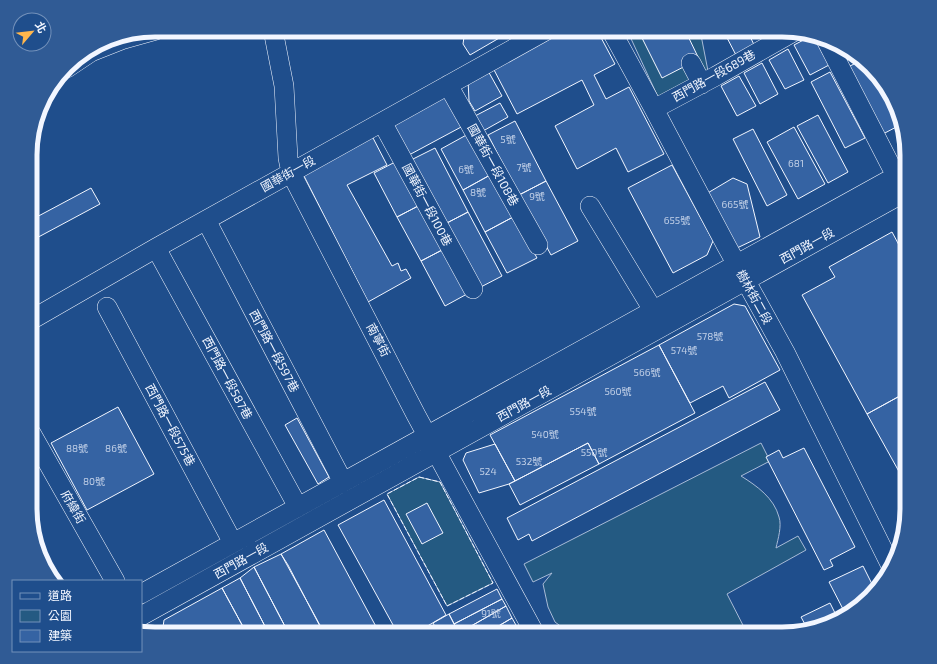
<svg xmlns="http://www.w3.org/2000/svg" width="937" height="664" font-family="'Exo 2','Noto Sans TC',sans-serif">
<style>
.green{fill:#245a82;stroke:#a8bbd7}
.building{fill:#3563a3;stroke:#f2f6ff}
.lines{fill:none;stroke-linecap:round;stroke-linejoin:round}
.minor-casing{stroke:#f2f6ff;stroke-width:20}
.minor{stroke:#1f4e8c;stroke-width:19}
.fence{stroke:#f2f6ff;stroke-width:1;stroke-dasharray:5 2;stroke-linecap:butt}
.labels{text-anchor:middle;stroke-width:3;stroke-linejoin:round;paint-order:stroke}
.number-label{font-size:10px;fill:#c3d1e8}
.street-label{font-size:12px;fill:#f2f6ff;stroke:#1f4e8c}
.rim{fill:none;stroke:#f2f6ff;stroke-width:5}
</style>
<rect width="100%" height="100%" fill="#1f4e8c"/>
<!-- green -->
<path class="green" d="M627 30H700L708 71 658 97Z
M761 443 770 461 741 476C757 486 774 498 779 517 782 526 778 539 776 548L798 536 806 550 727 594 747 633 571 634 555 622 548 607 543 584 552 573 533 582 524 564Z
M419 477 440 482 493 583 447 606 387 494Z"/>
<!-- building -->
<path class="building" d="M465 30H513L470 55 463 44Z
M561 30H597L615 64 594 75 606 99 629 87 664 154 628 172 616 148 577 169 555 126 594 105 582 80 517 114 492 66Z
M638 30H685L699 59 662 78Z
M723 30H747L756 49 738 59Z
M761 30H785L767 43Z
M813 35 829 65 810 75 794 45Z
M839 46 857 55 847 60Z
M788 49 804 80 785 89 769 60Z
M862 60 881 82 896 111 900 125 883 134 848 67Z
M762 63 778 94 760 104 744 73Z
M487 69 502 96 475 111 469 101 468 79Z
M830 72 865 138 845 148 811 82Z
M739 76 756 106 737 116 721 86Z
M437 94 448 98 463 126 409 155 394 128 397 117Z
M500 103 508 117 483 131 475 116Z
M818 115 848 172 828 183 797 126Z
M515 121 546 181 519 195 488 135Z
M794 127 825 184 798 199 767 142Z
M753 129 787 195 767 206 733 139Z
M470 133 492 174 463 190 441 149Z
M372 136 387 165 347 185 392 266 398 263 401 271 406 269 411 278 368 302 304 176 308 164Z
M435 148 468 212 443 225 409 161Z
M397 161 420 205 397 217 374 173Z
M672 165 713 241 707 255 673 273 628 188Z
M492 174 515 216 485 232 463 190Z
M733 178 747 184 760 237 737 248 706 194Z
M546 181 578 241 551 255 519 195Z
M91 188 100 204 31 241V220Z
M420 205 444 249 421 261 397 217Z
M468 212 502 276 477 289 443 225Z
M515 216 537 258 507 273 485 232Z
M892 232 907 260V392L867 414 802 295 835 277 829 267Z
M444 249 467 294 445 306 421 261Z
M734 304 745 306 780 370 729 398 723 386 690 403 659 345Z
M659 345 695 413 599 464 588 443 515 481 490 435Z
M765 382 780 410 532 541 529 534 518 540 507 518Z
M907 392V486L867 414Z
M118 407 154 474 87 510 51 443Z
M297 418 329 477 318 484 285 425Z
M588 443 599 464 520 505 509 484Z
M495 444 515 481 509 484 479 493 463 460 466 453Z
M804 448 855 547 830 560 833 566 824 570 766 457 779 450 783 458Z
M384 500 446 615 414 634H398L338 525Z
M427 503 443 533 422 544 406 514Z
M324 530 380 634H324L288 565 281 554Z
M281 554 321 627 308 634H289L254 567Z
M863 566 875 590 837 621 807 628 801 617 830 603 837 617 845 613 829 582Z
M254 567 289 634H269L240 578Z
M240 578 269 634H247L222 588Z
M222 588 247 634H162L164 620Z
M497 589 502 599 454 624 449 614Z
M502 599 506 606 459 633 454 624Z
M506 606 512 618 485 634H460L459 633Z
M449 614 459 633 460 634H439L433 623Z
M512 618 521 634H485Z
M321 627 324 634H308Z"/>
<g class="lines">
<!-- minor casing -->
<g class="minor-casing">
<path id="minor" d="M273 30 284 86 288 158 291 173 416 415 535 634
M611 30 654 109 726 245 785 352 891 566
M825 38 896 176
M691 63 702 84
M67 68 91 52 124 39 156 30
M448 85 538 245
M654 109 716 76 795 31
M382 122 473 289
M590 206 653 310
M206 220 343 482
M156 248 298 507
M107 307 233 543
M31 320 156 248 547 30
M31 433 115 581
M141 594 907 170
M141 616 907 191"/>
</g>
<!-- minor -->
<use href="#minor" class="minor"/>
<!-- fence -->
<path class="fence" d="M419 477 440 482 493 583 447 606 387 494Z"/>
</g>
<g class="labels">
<!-- number labels -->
<g class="number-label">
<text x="508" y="143">5號</text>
<text x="796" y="167">681</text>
<text x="524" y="171">7號</text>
<text x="466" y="173">6號</text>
<text x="478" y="196">8號</text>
<text x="537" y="200">9號</text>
<text x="735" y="208">665號</text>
<text x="677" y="224">655號</text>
<text x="710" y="340">578號</text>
<text x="684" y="354">574號</text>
<text x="647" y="376">566號</text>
<text x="618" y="395">560號</text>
<text x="583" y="415">554號</text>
<text x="545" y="438">540號</text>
<text x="77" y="452">88號</text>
<text x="116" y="452">86號</text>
<text x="594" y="456">550號</text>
<text x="529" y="465">532號</text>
<text x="488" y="475">524</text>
<text x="94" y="485">80號</text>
<text x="491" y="617">91號</text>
</g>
<!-- street labels -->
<g class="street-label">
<text transform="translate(714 76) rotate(-29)" y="4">西門路一段689巷</text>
<text transform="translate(493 165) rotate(61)" y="4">國華街一段108巷</text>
<text transform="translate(288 174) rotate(-29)" y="4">國華街一段</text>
<text transform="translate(427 205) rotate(62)" y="4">國華街一段100巷</text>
<text transform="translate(807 246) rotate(-29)" y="4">西門路一段</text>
<text transform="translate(754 297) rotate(61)" y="4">樹林街二段</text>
<text transform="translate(378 340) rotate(62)" y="4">南寧街</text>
<text transform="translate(274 351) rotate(62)" y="4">西門路一段597巷</text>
<text transform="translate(227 378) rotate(62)" y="4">西門路一段587巷</text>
<text transform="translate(524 404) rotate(-29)" y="4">西門路一段</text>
<text transform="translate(170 425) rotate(62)" y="4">西門路一段575巷</text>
<text transform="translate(73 507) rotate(60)" y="4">府緯街</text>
<text transform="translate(241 561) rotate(-29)" y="4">西門路一段</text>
</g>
</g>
<!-- crop -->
<path d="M0 0H937V664H0ZM155 37H782A118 118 0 0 1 900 155V509A118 118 0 0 1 782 627H155A118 118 0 0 1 37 509V155A118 118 0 0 1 155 37Z" fill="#305b95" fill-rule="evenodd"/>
<path class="rim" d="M155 37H782A118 118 0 0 1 900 155V509A118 118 0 0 1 782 627H155A118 118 0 0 1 37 509V155A118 118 0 0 1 155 37Z"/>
<!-- legend -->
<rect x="12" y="580" width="130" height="72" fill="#1f4e8c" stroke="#7391ba"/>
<rect x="20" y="593" width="20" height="6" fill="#1f4e8c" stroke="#7391ba"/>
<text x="48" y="600" font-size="12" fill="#f2f6ff">道路</text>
<rect x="20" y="610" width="20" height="12" fill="#245a82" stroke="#7391ba"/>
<text x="48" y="620" font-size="12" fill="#f2f6ff">公園</text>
<rect x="20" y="630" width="20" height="12" fill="#3563a3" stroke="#7391ba"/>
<text x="48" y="640" font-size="12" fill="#f2f6ff">建築</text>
<!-- north arrow -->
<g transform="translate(32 32) rotate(62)"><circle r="19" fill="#1f4e8c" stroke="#7391ba"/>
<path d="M0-3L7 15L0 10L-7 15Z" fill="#ffb74d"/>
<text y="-6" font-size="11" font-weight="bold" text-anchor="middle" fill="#f2f6ff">北</text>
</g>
</svg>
